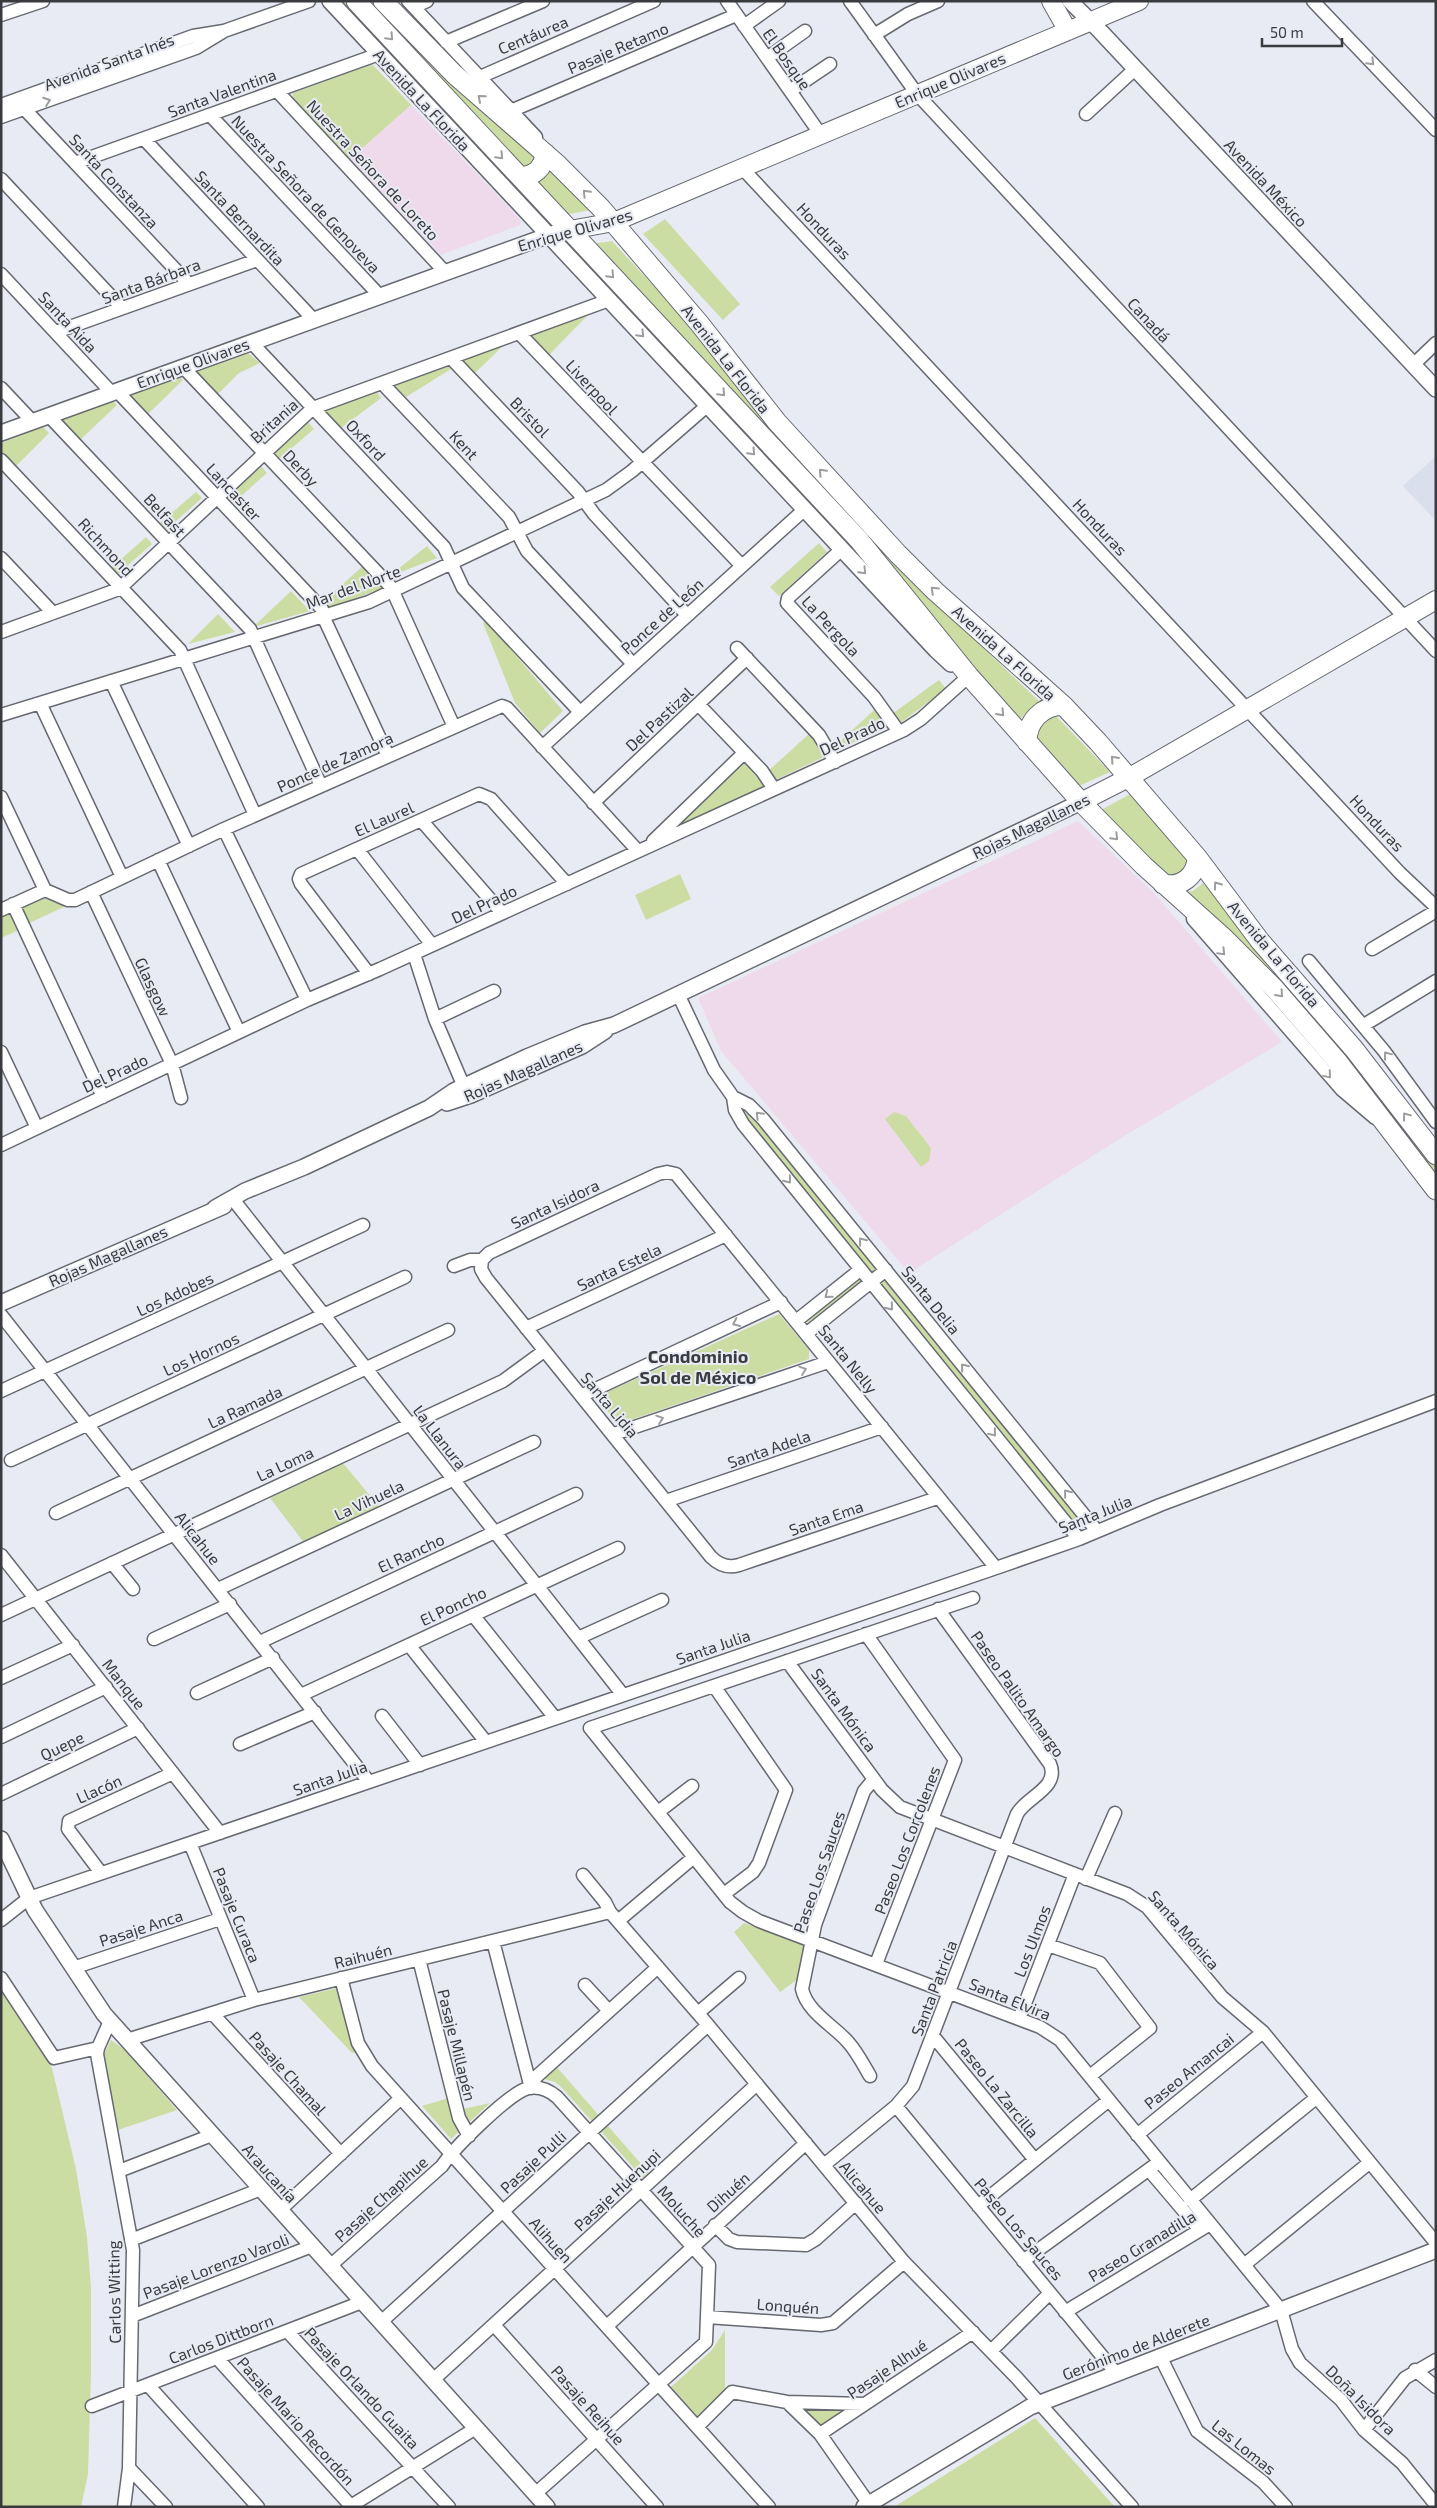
<svg xmlns="http://www.w3.org/2000/svg" width="1437" height="2508" font-family="'Exo 2',sans-serif">
<style>
.commercial{fill:#eedaea}
.built{fill:#dadfee}
.green{fill:#ccdda4}
.lines{fill:none;stroke-linecap:round;stroke-linejoin:round}
.minor-casing{stroke:#676971;stroke-width:15}
.tertiary-casing{stroke:#676971;stroke-width:18}
.secondary-casing{stroke:#676971;stroke-width:20}
.primary-casing{stroke:#676971;stroke-width:21}
.minor{stroke:#fff;stroke-width:12}
.tertiary{stroke:#fff;stroke-width:15}
.secondary{stroke:#fff;stroke-width:18}
.primary{stroke:#fff;stroke-width:19}
.oneway{stroke:#9c9d9e}
.labels{text-anchor:middle;stroke-width:4;stroke-linejoin:round;paint-order:stroke}
.street-label{font-size:16px;fill:#3a3b3e;stroke:#e8ebf4}
.neighbourhood-label{font-size:18px;font-weight:bold;fill:#3a3b3e;stroke:#e8ebf4}
</style>
<rect width="100%" height="100%" fill="#e8ebf4"/>
<!-- commercial -->
<path class="commercial" d="M411 105 521 220 520 225 441 255 350 159Z
M1078 821 1154 893 1282 1042 1121 1138 909 1273 721 1051 698 998Z"/>
<!-- built -->
<path class="built" d="M1436 456V521L1403 486Z"/>
<!-- green -->
<path class="green" d="M336 1H349L542 211 537 215Z
M364 1H373L399 28 538 155 534 166 523 171Z
M372 64 411 105 350 159 292 100 293 93Z
M548 166 591 210 564 215 532 180Z
M665 219 740 304 723 320 643 234Z
M612 241 696 332 936 603 1042 704C1030 709 1023 714 1017 725L854 522 732 390 672 332 592 244Z
M588 315 548 356 530 336Z
M512 337 474 374 458 358Z
M248 353 260 363 239 373 217 395 195 372Z
M446 363 451 369 406 397 392 383Z
M177 374 183 380 146 416 125 393Z
M377 392 381 398 340 429 322 411Z
M111 399 117 405 79 441 58 418Z
M308 422 314 429 278 460 272 454Z
M43 427 49 433 13 469 1 456V443Z
M261 466 267 473 231 505 225 498Z
M196 492 202 498 166 530 160 523Z
M146 537 152 544 116 576 110 569Z
M819 543 827 552 779 596 770 587Z
M427 546 437 558 388 577Z
M365 564 386 587 329 608 323 602Z
M291 591 310 611 253 627Z
M218 614 235 632 188 644Z
M486 620 563 711 540 733 515 703 483 623Z
M939 680 946 689 899 724 892 714Z
M874 710 889 727 838 749 835 746Z
M1055 715 1110 772 1077 787 1031 738 1035 726Z
M809 734 828 755 775 780 767 772Z
M744 762 764 786 665 832Z
M1134 792 1188 858 1189 871 1167 879 1101 810Z
M680 874 691 899 646 920 635 895Z
M1203 883 1436 1164V1181L1182 893 1193 891Z
M42 895 62 902 64 907 25 925 18 906Z
M9 912 17 931 1 938V916Z
M745 1108 875 1266V1271L869 1272 748 1119Z
M894 1112 906 1116 931 1148 929 1161 921 1167 885 1119Z
M860 1278 862 1282 807 1324 808 1319Z
M885 1279 1080 1520 1079 1524H1073L878 1282Z
M779 1314 809 1350V1359L622 1423 617 1422 600 1403 601 1395Z
M343 1463 381 1509 305 1544 270 1498Z
M744 1923 805 1945 798 1979 780 1992 734 1932Z
M1 1986 36 2037 52 2068 76 2169 87 2237 91 2287V2374L88 2474 81 2507H1Z
M338 1988 357 2052 352 2053 299 1997Z
M111 2040 125 2050 177 2110 118 2130 103 2056Z
M555 2065 649 2173 643 2178 562 2088 555 2082 540 2078Z
M449 2098 454 2111 490 2103 451 2139 422 2106Z
M725 2330V2395L699 2418 671 2387 712 2350Z
M798 2407 848 2408 820 2426Z
M1035 2418 1115 2507H894Z"/>
<g class="lines">
<!-- minor casing -->
<g class="minor-casing">
<path id="minor" d="M408 1 536 137
M727 1 821 135
M850 1 917 94 1436 651
M1313 1 1436 130
M414 7 427 1
M1 15 43 1
M744 26 779 1
M874 35 908 14 938 1
M446 42 543 1
M767 58 805 31
M480 77 654 1
M277 91 445 272
M790 91 830 64
M16 100 189 284
M1 105 193 36 224 31 309 1
M513 110 736 15
M1086 114 1135 69
M210 115 380 296
M1 117 196 48 224 31
M144 139 313 319
M75 163 379 54
M742 168 1400 873 1436 907
M1 179 122 308
M1 274 112 393
M56 332 257 260
M519 333 742 566
M251 342 444 547 463 588 580 712
M451 358 578 492 594 514 687 615
M1413 365 1436 343
M183 367 391 587 454 727
M382 383 509 517 527 551 633 664
M1 388 33 422
M117 391 322 609 323 616 388 756
M49 416 250 629 321 786
M1 460 180 650 255 815
M842 549 788 598 787 603 874 697 899 732
M1 558 53 613
M1 632 119 589 313 408 609 300
M737 648 819 735 835 762
M111 681 189 846
M40 703 122 877
M698 704 762 771 774 789
M1 715 369 602 606 490 632 471 708 405
M542 747 805 509
M1 797 45 890
M593 803 747 658
M421 820 502 913
M224 829 307 1000
M653 841 744 753
M357 849 432 945
M158 860 239 1032
M91 892 172 1064 181 1098
M13 904 103 1097
M1 910 45 890 68 900H75L224 829 502 706 507 708 638 851
M1193 919 1342 1090 1375 1118
M1372 949 1436 911
M414 954 435 1019 467 1094
M1309 961 1384 1051 1436 1122
M369 974 301 884 299 879 301 874 479 794 491 799 567 884
M678 994 714 1070 733 1097 735 1110 743 1124 1079 1539
M435 1019 494 991
M1364 1025 1436 981
M1 1052 37 1128
M733 1097 749 1105 763 1119 1097 1531
M1 1145 307 1000 380 969 904 730 921 719 969 676
M232 1198 623 1695
M482 1260 489 1253 658 1174 667 1172 676 1174 996 1568
M482 1260 481 1269 486 1278 711 1557C719 1565 729 1568 739 1565L937 1498
M454 1266 470 1260H482
M1 1315 369 1782
M796 1321 860 1270
M526 1328 726 1235
M806 1334 886 1270
M1 1391 363 1225
M581 1396 781 1302
M614 1434 828 1362
M11 1460 405 1277
M666 1501 882 1427
M56 1513 448 1330
M1 1555 220 1833
M112 1563 133 1589
M218 1589 534 1442
M973 1598 590 1728 730 1902 743 1912 759 1921 1040 2027 1060 2040 1281 2310 1292 2349 1300 2363 1341 2400 1364 2430 1402 2463 1436 2505
M1 1615 503 1381 544 1351
M473 1615 555 1718
M866 1634 955 1760 876 1964
M578 1638 662 1600
M154 1639 230 1604
M260 1642 576 1494
M409 1645 486 1742
M787 1661 882 1790 900 1807 1127 1894 1147 1907 1222 1997 1263 2032 1436 2243
M1 1678 73 1645
M714 1686 786 1790 759 1863 753 1872 724 1894
M197 1693 273 1658
M301 1695 618 1548
M382 1716 420 1765
M1 1737 106 1687
M240 1744 315 1712
M1 1794 138 1728
M658 1812 692 1786
M190 1843 254 2000
M101 1873 68 1829 69 1821 173 1773
M583 1875 605 1902 610 1912 708 2025 904 2262 1016 2377 1132 2507
M1086 1879 1115 1813
M1 1920 29 1898 996 1568 1079 1539 1160 1505 1436 1401
M618 1921 694 1857
M493 1941 531 2088
M1048 1945 1100 1963 1150 2028 1090 2076
M419 1959 459 2118 469 2136
M73 1968 220 1919
M1 1978 54 2058 98 2048
M341 1978 358 2043 372 2066 769 2507
M585 1985 609 2011
M212 2013 341 2154
M698 2013 739 1978
M1019 2019 1075 1874
M110 2021 98 2048 97 2054 133 2250 129 2468 124 2507
M933 2036 1035 2160
M127 2040 254 2000 610 1912
M870 2076C863 2064 857 2052 848 2042 834 2026 807 2012 802 1989L815 1925 864 1791 874 1779
M531 2088 536 2077 658 1967
M896 2106 1116 2373
M1137 2135 1263 2032
M824 2165 896 2106 913 2086 1017 1814C1026 1797 1060 1788 1050 1764L938 1609
M1149 2170 1200 2230
M119 2171 212 2135
M1190 2200 1316 2098
M978 2206 1109 2100
M280 2210 401 2098
M715 2225 729 2239 737 2242 806 2245 816 2239 856 2203
M131 2240 261 2189
M1023 2261 1159 2162
M1244 2265 1369 2163
M330 2266 442 2166C454 2148 508 2094 528 2088 539 2086 549 2090 557 2097L709 2265 706 2342 535 2494
M1065 2312 1210 2224
M132 2316 312 2246
M707 2317 821 2325 833 2323 904 2262
M381 2322 708 2025
M494 2325 657 2507
M607 2326 806 2143
M287 2331 449 2507
M991 2351 1050 2293
M1160 2356 1197 2431 1263 2482 1286 2507
M217 2358 351 2506
M1415 2370 1436 2387
M433 2380 757 2084
M148 2385 258 2507
M787 2402 820 2434 869 2504
M92 2406 362 2302
M698 2426 732 2392 787 2402 864 2404
M1364 2430 1405 2378 1436 2360
M820 2434 973 2332
M129 2468 166 2507
M349 2507 476 2428"/>
</g>
<!-- tertiary casing -->
<g class="tertiary-casing">
<path id="tertiary" d="M330 1 936 650 951 664
M1070 1 1101 32 1436 389
M1 433 555 233
M447 1103 471 1095 582 1046 605 1031
M215 1208 245 1191 304 1167 429 1108 454 1091 527 1057 585 1033 614 1025 1081 802
M1 1303 224 1206
M1 1839 35 1910 104 2014 547 2507
M864 2507 1030 2407 1436 2250"/>
</g>
<!-- secondary casing -->
<g class="secondary-casing">
<path id="secondary" d="M1051 1 1068 31
M570 230 614 222 1139 1
M1081 802 1130 777 1436 600"/>
</g>
<!-- primary casing -->
<g class="primary-casing">
<path id="primary" d="M356 1 859 540 969 676 1081 802 1144 866 1223 937 1274 988 1338 1062 1436 1190
M383 1 454 74 557 164 601 208 699 323 777 422 898 554 935 591 1063 705 1098 742 1197 857 1260 941 1354 1049 1436 1155
M520 176C534 177 544 168 545 153
M1027 742C1027 721 1042 706 1063 705
M1163 884C1181 888 1197 876 1197 857"/>
</g>
<!-- minor -->
<use href="#minor" class="minor"/>
<!-- tertiary -->
<use href="#tertiary" class="tertiary"/>
<!-- secondary -->
<use href="#secondary" class="secondary"/>
<!-- primary -->
<use href="#primary" class="primary"/>
</g>
<!-- one-way arrows -->
<defs><path id="oneway-chevron" d="M-2-3.5L2.5 0L-2 3.5" fill="none" stroke-width="1.6" stroke-linecap="round" stroke-linejoin="round" transform="scale(1.25)"/></defs>
<g class="oneway">
<use href="#oneway-chevron" transform="translate(390 37) rotate(47)"/>
<use href="#oneway-chevron" transform="translate(1371 62) rotate(46)"/>
<use href="#oneway-chevron" transform="translate(481 98) rotate(-139)"/>
<use href="#oneway-chevron" transform="translate(47 101) rotate(-20)"/>
<use href="#oneway-chevron" transform="translate(500 156) rotate(47)"/>
<use href="#oneway-chevron" transform="translate(586 193) rotate(-134)"/>
<use href="#oneway-chevron" transform="translate(611 275) rotate(47)"/>
<use href="#oneway-chevron" transform="translate(641 334) rotate(47)"/>
<use href="#oneway-chevron" transform="translate(722 393) rotate(47)"/>
<use href="#oneway-chevron" transform="translate(752 452) rotate(47)"/>
<use href="#oneway-chevron" transform="translate(822 472) rotate(-133)"/>
<use href="#oneway-chevron" transform="translate(863 571) rotate(47)"/>
<use href="#oneway-chevron" transform="translate(934 590) rotate(-136)"/>
<use href="#oneway-chevron" transform="translate(1001 713) rotate(48)"/>
<use href="#oneway-chevron" transform="translate(1114 759) rotate(-132)"/>
<use href="#oneway-chevron" transform="translate(1115 837) rotate(45)"/>
<use href="#oneway-chevron" transform="translate(1217 885) rotate(-126)"/>
<use href="#oneway-chevron" transform="translate(1222 952) rotate(46)"/>
<use href="#oneway-chevron" transform="translate(1280 994) rotate(48)"/>
<use href="#oneway-chevron" transform="translate(1387 1055) rotate(-127)"/>
<use href="#oneway-chevron" transform="translate(1328 1075) rotate(50)"/>
<use href="#oneway-chevron" transform="translate(759 1115) rotate(-134)"/>
<use href="#oneway-chevron" transform="translate(1406 1116) rotate(-127)"/>
<use href="#oneway-chevron" transform="translate(788 1180) rotate(51)"/>
<use href="#oneway-chevron" transform="translate(862 1241) rotate(-129)"/>
<use href="#oneway-chevron" transform="translate(828 1295) rotate(141)"/>
<use href="#oneway-chevron" transform="translate(890 1307) rotate(51)"/>
<use href="#oneway-chevron" transform="translate(736 1323) rotate(155)"/>
<use href="#oneway-chevron" transform="translate(964 1367) rotate(-129)"/>
<use href="#oneway-chevron" transform="translate(803 1370) rotate(-19)"/>
<use href="#oneway-chevron" transform="translate(660 1419) rotate(-19)"/>
<use href="#oneway-chevron" transform="translate(993 1433) rotate(51)"/>
<use href="#oneway-chevron" transform="translate(1067 1493) rotate(-129)"/>
</g>
<g class="labels">
<!-- street labels -->
<g class="street-label">
<text transform="translate(533 35) rotate(-23)" y="6">Centáurea</text>
<text transform="translate(618 48) rotate(-23)" y="6">Pasaje Retamo</text>
<text transform="translate(787 59) rotate(55)" y="6">El Bosque</text>
<text transform="translate(109 62) rotate(-20)" y="6">Avenida Santa Inés</text>
<text transform="translate(950 80) rotate(-23)" y="6">Enrique Olivares</text>
<text transform="translate(222 93) rotate(-20)" y="6">Santa Valentina</text>
<text transform="translate(422 100) rotate(47)" y="6">Avenida La Florida</text>
<text transform="translate(373 170) rotate(47)" y="6">Nuestra Señora de Loreto</text>
<text transform="translate(114 181) rotate(47)" y="6">Santa Constanza</text>
<text transform="translate(1266 183) rotate(47)" y="6">Avenida México</text>
<text transform="translate(306 194) rotate(47)" y="6">Nuestra Señora de Genoveva</text>
<text transform="translate(240 218) rotate(47)" y="6">Santa Bernardita</text>
<text transform="translate(575 230) rotate(-16)" y="6">Enrique Olivares</text>
<text transform="translate(824 231) rotate(47)" y="6">Honduras</text>
<text transform="translate(151 281) rotate(-20)" y="6">Santa Bárbara</text>
<text transform="translate(1149 320) rotate(47)" y="6">Canadá</text>
<text transform="translate(68 322) rotate(47)" y="6">Santa Aida</text>
<text transform="translate(726 359) rotate(52)" y="6">Avenida La Florida</text>
<text transform="translate(193 363) rotate(-20)" y="6">Enrique Olivares</text>
<text transform="translate(592 387) rotate(47)" y="6">Liverpool</text>
<text transform="translate(530 417) rotate(46)" y="6">Bristol</text>
<text transform="translate(274 421) rotate(-42)" y="6">Britania</text>
<text transform="translate(366 440) rotate(47)" y="6">Oxford</text>
<text transform="translate(464 445) rotate(47)" y="6">Kent</text>
<text transform="translate(301 468) rotate(47)" y="6">Derby</text>
<text transform="translate(234 492) rotate(47)" y="6">Lancaster</text>
<text transform="translate(165 515) rotate(47)" y="6">Belfast</text>
<text transform="translate(1100 527) rotate(47)" y="6">Honduras</text>
<text transform="translate(106 547) rotate(47)" y="6">Richmond</text>
<text transform="translate(353 587) rotate(-20)" y="6">Mar del Norte</text>
<text transform="translate(662 616) rotate(-42)" y="6">Ponce de León</text>
<text transform="translate(831 626) rotate(47)" y="6">La Pergola</text>
<text transform="translate(1004 653) rotate(42)" y="6">Avenida La Florida</text>
<text transform="translate(659 719) rotate(-43)" y="6">Del Pastizal</text>
<text transform="translate(852 736) rotate(-25)" y="6">Del Prado</text>
<text transform="translate(335 762) rotate(-24)" y="6">Ponce de Zamora</text>
<text transform="translate(384 819) rotate(-24)" y="6">El Laurel</text>
<text transform="translate(1377 823) rotate(47)" y="6">Honduras</text>
<text transform="translate(1031 826) rotate(-26)" y="6">Rojas Magallanes</text>
<text transform="translate(484 904) rotate(-25)" y="6">Del Prado</text>
<text transform="translate(1274 954) rotate(50)" y="6">Avenida La Florida</text>
<text transform="translate(153 987) rotate(65)" y="6">Glasgow</text>
<text transform="translate(523 1071) rotate(-24)" y="6">Rojas Magallanes</text>
<text transform="translate(115 1073) rotate(-25)" y="6">Del Prado</text>
<text transform="translate(555 1204) rotate(-25)" y="6">Santa Isidora</text>
<text transform="translate(108 1256) rotate(-24)" y="6">Rojas Magallanes</text>
<text transform="translate(619 1267) rotate(-25)" y="6">Santa Estela</text>
<text transform="translate(175 1294) rotate(-25)" y="6">Los Adobes</text>
<text transform="translate(931 1300) rotate(51)" y="6">Santa Delia</text>
<text transform="translate(201 1354) rotate(-25)" y="6">Los Hornos</text>
<text transform="translate(848 1359) rotate(51)" y="6">Santa Nelly</text>
<text transform="translate(610 1405) rotate(50)" y="6">Santa Lidia</text>
<text transform="translate(245 1407) rotate(-25)" y="6">La Ramada</text>
<text transform="translate(440 1437) rotate(52)" y="6">La Llanura</text>
<text transform="translate(769 1449) rotate(-19)" y="6">Santa Adela</text>
<text transform="translate(285 1464) rotate(-25)" y="6">La Loma</text>
<text transform="translate(369 1500) rotate(-25)" y="6">La Vihuela</text>
<text transform="translate(1095 1514) rotate(-22)" y="6">Santa Julia</text>
<text transform="translate(826 1518) rotate(-19)" y="6">Santa Ema</text>
<text transform="translate(198 1538) rotate(52)" y="6">Alicahue</text>
<text transform="translate(411 1553) rotate(-25)" y="6">El Rancho</text>
<text transform="translate(453 1606) rotate(-25)" y="6">El Poncho</text>
<text transform="translate(713 1647) rotate(-19)" y="6">Santa Julia</text>
<text transform="translate(124 1684) rotate(52)" y="6">Manque</text>
<text transform="translate(1018 1694) rotate(55)" y="6">Paseo Palito Amargo</text>
<text transform="translate(844 1710) rotate(54)" y="6">Santa Mónica</text>
<text transform="translate(62 1746) rotate(-26)" y="6">Quepe</text>
<text transform="translate(330 1778) rotate(-19)" y="6">Santa Julia</text>
<text transform="translate(99 1789) rotate(-24)" y="6">Llacón</text>
<text transform="translate(907 1840) rotate(-69)" y="6">Paseo Los Corcolenes</text>
<text transform="translate(819 1872) rotate(-71)" y="6">Paseo Los Sauces</text>
<text transform="translate(237 1915) rotate(68)" y="6">Pasaje Curaca</text>
<text transform="translate(141 1928) rotate(-18)" y="6">Pasaje Anca</text>
<text transform="translate(1184 1930) rotate(49)" y="6">Santa Mónica</text>
<text transform="translate(1032 1941) rotate(-69)" y="6">Los Ulmos</text>
<text transform="translate(363 1956) rotate(-14)" y="6">Raihuén</text>
<text transform="translate(934 1988) rotate(-69)" y="6">Santa Patricia</text>
<text transform="translate(1010 1999) rotate(22)" y="6">Santa Elvira</text>
<text transform="translate(457 2045) rotate(76)" y="6">Pasaje Millapén</text>
<text transform="translate(1189 2071) rotate(-39)" y="6">Paseo Amancai</text>
<text transform="translate(288 2073) rotate(48)" y="6">Pasaje Chamal</text>
<text transform="translate(997 2088) rotate(51)" y="6">Paseo La Zarcilla</text>
<text transform="translate(533 2162) rotate(-43)" y="6">Pasaje Pulli</text>
<text transform="translate(270 2173) rotate(48)" y="6">Araucanía</text>
<text transform="translate(863 2187) rotate(50)" y="6">Alicahue</text>
<text transform="translate(617 2190) rotate(-43)" y="6">Pasaje Huenupi</text>
<text transform="translate(728 2192) rotate(-42)" y="6">Dihuén</text>
<text transform="translate(381 2199) rotate(-42)" y="6">Pasaje Chapihue</text>
<text transform="translate(682 2211) rotate(48)" y="6">Moluche</text>
<text transform="translate(1019 2229) rotate(50)" y="6">Paseo Los Sauces</text>
<text transform="translate(551 2240) rotate(48)" y="6">Alihuen</text>
<text transform="translate(1142 2246) rotate(-31)" y="6">Paseo Granadilla</text>
<text transform="translate(216 2266) rotate(-21)" y="6">Pasaje Lorenzo Varoli</text>
<text transform="translate(114 2292) rotate(-91)" y="6">Carlos Witting</text>
<text transform="translate(788 2306) rotate(4)" y="6">Lonquén</text>
<text transform="translate(221 2339) rotate(-21)" y="6">Carlos Dittborn</text>
<text transform="translate(1136 2347) rotate(-21)" y="6">Gerónimo de Alderete</text>
<text transform="translate(887 2369) rotate(-34)" y="6">Pasaje Alhué</text>
<text transform="translate(362 2388) rotate(47)" y="6">Pasaje Orlando Guaita</text>
<text transform="translate(1361 2400) rotate(45)" y="6">Doña Isidora</text>
<text transform="translate(588 2405) rotate(48)" y="6">Pasaje Reihue</text>
<text transform="translate(296 2421) rotate(48)" y="6">Pasaje Mario Recordón</text>
<text transform="translate(1244 2447) rotate(39)" y="6">Las Lomas</text>
</g>
<!-- neighbourhood labels -->
<g class="neighbourhood-label">
<text x="698" y="1363">Condominio<tspan x="698" dy="21">Sol de México</tspan></text>
</g>
</g>
<!-- border -->
<rect width="1437" height="2508" fill="none" stroke="#3a3b3e" stroke-width="5"/>
<!-- scale -->
<path d="M1262 38v8h80v-8" fill="none" stroke="#3a3b3e" stroke-width="2.5"/>
<text x="1270" y="38" font-size="15" fill="#3a3b3e" stroke="#e8ebf4" stroke-width="4" paint-order="stroke">50 m</text>
</svg>
